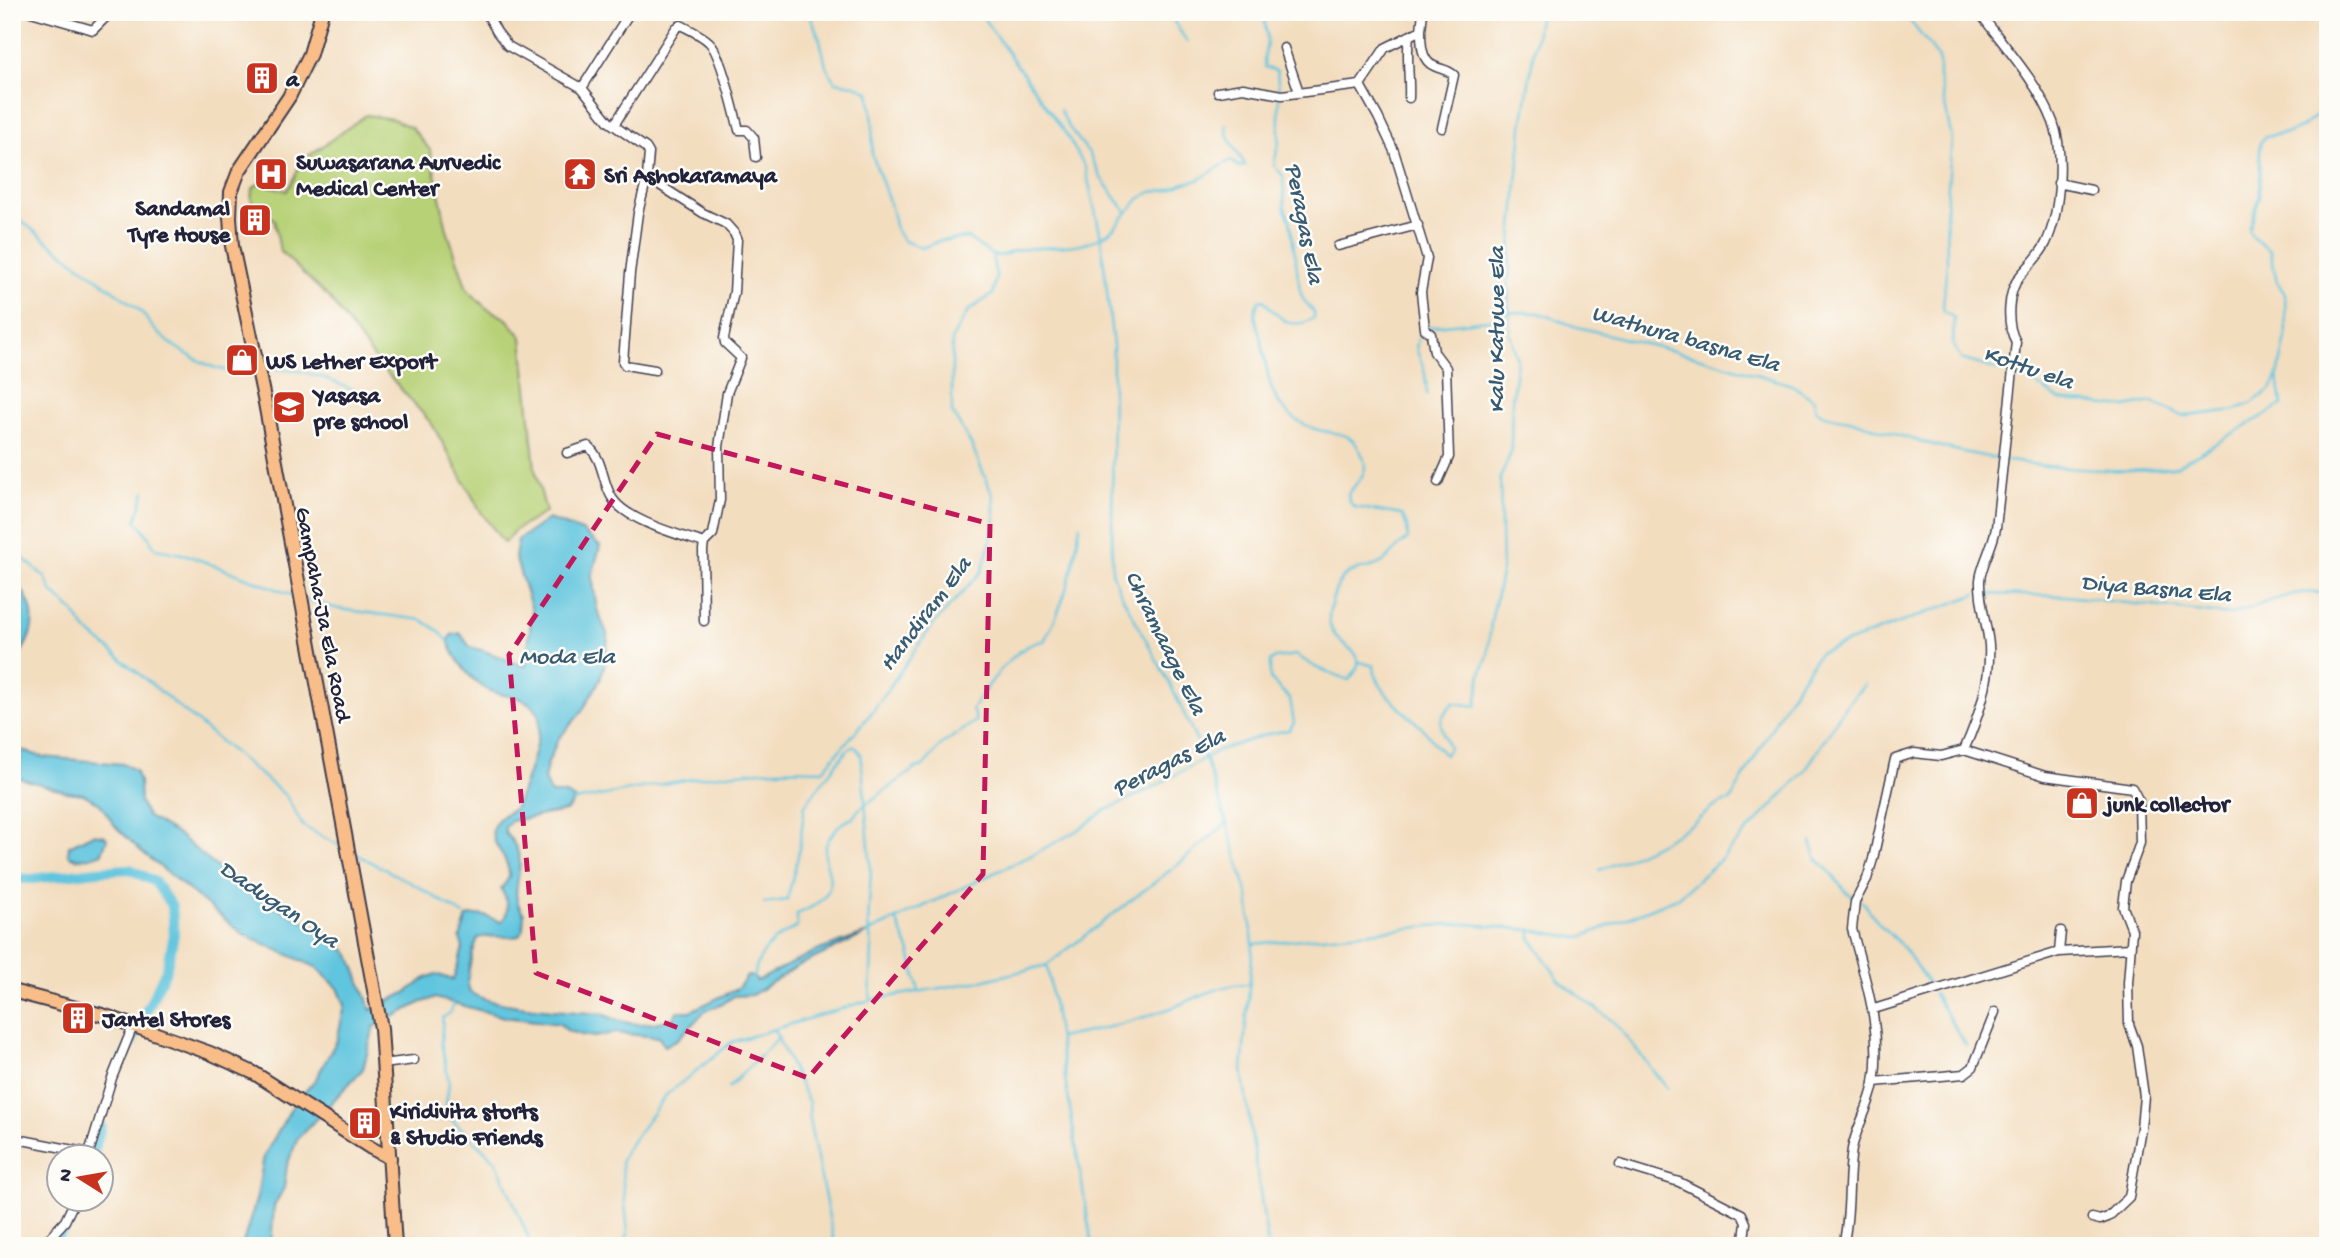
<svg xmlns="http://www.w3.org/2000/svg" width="2340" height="1258" font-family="'Gochi Hand',sans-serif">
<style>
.green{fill:#b7d177;stroke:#6c7a59;stroke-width:2}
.water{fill:#60c5de;stroke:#41748c;stroke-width:2}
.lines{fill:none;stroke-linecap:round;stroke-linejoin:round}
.stream{stroke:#60c5de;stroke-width:2.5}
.canal{stroke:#60c5de;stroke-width:10}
.minor-casing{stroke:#413e4f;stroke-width:11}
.primary-casing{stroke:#413e4f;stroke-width:16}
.trunk-casing{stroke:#413e4f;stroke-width:16}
.minor{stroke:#fff;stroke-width:8}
.primary{stroke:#f8bd88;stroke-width:12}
.trunk{stroke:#f8bd88;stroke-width:12}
.marked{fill:none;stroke:#c2185b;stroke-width:5;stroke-dasharray:14 9;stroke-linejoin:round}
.labels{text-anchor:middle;stroke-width:5;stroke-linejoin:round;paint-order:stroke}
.poi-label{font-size:23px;font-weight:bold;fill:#22223b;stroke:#fdfcf7;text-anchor:start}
.street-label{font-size:23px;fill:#22223b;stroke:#fdfcf7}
.water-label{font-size:24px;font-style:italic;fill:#385b74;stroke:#fdfcf7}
</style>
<rect width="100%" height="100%" fill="#fdfcf7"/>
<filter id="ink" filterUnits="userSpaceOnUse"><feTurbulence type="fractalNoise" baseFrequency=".0143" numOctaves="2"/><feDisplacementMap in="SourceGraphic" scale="14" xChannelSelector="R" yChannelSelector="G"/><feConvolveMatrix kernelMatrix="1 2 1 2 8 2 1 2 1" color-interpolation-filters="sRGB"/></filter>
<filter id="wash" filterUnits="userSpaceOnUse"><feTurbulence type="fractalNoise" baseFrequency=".00686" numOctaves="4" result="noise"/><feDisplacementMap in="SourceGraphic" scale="28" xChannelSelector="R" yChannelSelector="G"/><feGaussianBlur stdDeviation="1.57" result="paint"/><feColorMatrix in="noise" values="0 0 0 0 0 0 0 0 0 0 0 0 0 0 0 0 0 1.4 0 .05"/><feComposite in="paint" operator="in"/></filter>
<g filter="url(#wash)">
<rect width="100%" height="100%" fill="#f3ddbf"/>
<!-- green -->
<path class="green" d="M366 115 393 119 412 128 430 150 447 230 467 289 486 308 507 319 522 337 535 469 546 512 514 531 504 543 481 512 432 424 378 363 329 298 280 251 274 219 255 212C251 202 248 188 260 183L287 191 303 160Z"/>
<!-- water -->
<path class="water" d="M548 519 582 531 600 546 592 576 597 610 608 636 606 660 600 680 581 713 558 739 547 765 544 780 551 794H567L575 800 566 811 511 821 505 827V833C538 864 502 887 524 914L523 930 519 936C504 939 491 934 478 938 473 949 464 981 470 991 480 1007 581 1012 603 1014 628 1027 648 1026 674 1018L677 1011H691L737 989 747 976 753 977 757 981 814 952 870 932 798 966 752 995 734 996 721 1005 706 1010 678 1039 665 1046 658 1037 614 1033 595 1037 582 1035 568 1031 560 1024 504 1017 435 998 420 1003 374 1027 363 1069 298 1138 287 1165 284 1188 274 1206 271 1246H242L257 1197 264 1156 293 1105 316 1079 337 1040 345 1005 338 988 316 967 244 935 142 852 116 827 100 804 83 794 67 792 12 776V747L43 757 123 764 135 770 139 781 140 802 147 816 180 836 241 888 332 936 350 955 371 1010 407 992 426 978 436 974 453 980 463 948 460 938 467 917C477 912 491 917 501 922 511 913 507 899 501 889 504 884 509 880 509 875 510 850 468 832 514 809 522 793 547 725 537 711 525 695 509 698 493 692 472 684 456 661 448 641L451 635 460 633 470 647C490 651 506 661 526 666L532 610 515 557 518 540Z
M12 579C41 607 38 635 12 664Z
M93 834 105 836 107 839 102 853C90 857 77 863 68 854L69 846Z"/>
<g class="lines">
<!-- stream -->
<path class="stream" d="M981 12 984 19 1066 134 1085 167 1093 201 1101 237 1113 346 1112 572 1120 592 1172 688 1205 758 1227 823 1248 896 1253 944 1450 924H1468L1531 930V939L1560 981 1615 1023 1667 1088
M1168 12 1187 42
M1266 12C1262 23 1268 32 1267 43 1266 52 1262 58 1265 67L1277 71 1279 91
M1903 12 1939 58V77L1952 139 1946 208 1947 261 1943 307 1944 311 1954 318 1953 344 1961 359 2029 379 2060 400 2125 407 2152 402 2180 415 2188 416 2235 410 2252 403 2271 389 2278 376 2286 337 2285 294 2277 282 2270 251 2253 237 2249 230 2260 196V143L2265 136 2288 133 2302 127 2328 107
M12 213C52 247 95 276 137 308 144 314 148 322 154 329 167 343 190 357 208 365 223 372 239 372 255 371
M1127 213 1139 199 1151 192 1169 190 1185 183 1198 180 1231 160 1239 167 1245 165 1228 137 1226 125
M992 255C1001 258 1008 252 1018 250 1045 246 1084 250 1108 233 1115 228 1121 219 1127 213L1101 178 1089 153 1068 126 1060 110
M1427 327 1496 319 1510 312 1539 313 1574 326 1701 358 1762 376 1792 385 1814 400 1816 410C1831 421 1841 416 1856 422 1943 451 2037 472 2129 470 2145 469 2161 470 2177 466L2282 405 2278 377
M1422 331C1411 351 1419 351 1424 370 1426 377 1426 386 1427 394
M262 370C300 365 334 381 368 397
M145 491 136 521 142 527 156 549 187 555 297 597
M12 549 45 577 52 592 74 612 84 628 286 796 303 826 342 847
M1984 594 2066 596 2230 615C2253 608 2275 597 2300 593 2310 591 2318 595 2328 591
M307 600 339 609 422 620 439 631 448 641
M1360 662 1374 666C1375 692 1408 713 1424 730 1432 739 1436 748 1445 755L1449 748C1441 727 1434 720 1454 703L1476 706 1481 673 1488 655 1491 622 1502 569 1500 478 1508 460 1511 448 1512 400 1517 359 1510 333 1508 285 1522 127 1540 12
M574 801C657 785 738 766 823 770L873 711 931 627 982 571 995 525 993 496 972 446 952 412V339L968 311 993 294 996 276 992 255 968 238 939 241 922 248 904 241 896 230 891 207 872 154 873 122 869 92 855 85 835 82 826 66 820 40 809 12
M1811 842 1817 859 1830 872 1845 891 1864 903 1879 924 1904 948 1931 988
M354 853 415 885 464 915
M1600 870C1630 858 1661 844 1689 826 1702 818 1714 802 1730 801L1790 696 1819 653 1977 594
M764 903 787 900 798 856 805 805 847 750 854 746 861 754 871 870 868 925 872 947 870 1000
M896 919 910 952 919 992
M1531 930 1579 938 1677 898 1717 863 1805 771 1844 708 1865 684
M867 933 1032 855 1080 829 1104 811 1154 787 1217 751 1268 734 1289 730 1294 723 1290 699 1270 679V662L1275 658 1296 655 1317 668 1349 680C1375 650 1339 650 1331 628 1327 620 1330 609 1332 601 1335 592 1337 583 1344 576 1355 566 1372 571 1384 561 1394 554 1395 546 1408 539L1407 526 1402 515 1354 507 1349 501 1348 494C1353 487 1361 480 1364 472 1366 466 1365 463 1363 457 1351 428 1338 436 1315 429 1304 425 1292 418 1284 409 1267 391 1267 365 1262 343 1259 330 1251 313 1259 301L1264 300C1278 319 1292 331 1314 318V312L1303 299 1300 290 1290 220 1285 209 1283 176 1274 165 1279 141V98
M1253 944 1242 1070 1268 1246
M1047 965 1092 1246
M753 978C759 951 773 938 797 927V914C809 909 826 901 829 887 834 867 815 858 832 834 839 825 842 822 853 818L858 810 916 768 923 766 942 744 976 721 972 709C988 686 1015 643 1044 641 1065 603 1074 568 1080 525
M1934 994 1966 1045
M454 1004 449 1014 443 1017 441 1042 449 1082 446 1105 449 1117 496 1161 532 1246
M774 1030 809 1103 810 1125 835 1246
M1059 1038C1097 1031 1135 1021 1171 1008 1197 998 1222 983 1250 984
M728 1088 779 1037
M624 1246 628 1233 621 1162 625 1151 666 1095 732 1042 870 1000 981 981 1047 965 1181 862 1227 823"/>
<!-- canal -->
<path class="canal" d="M12 878 32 879 97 871 130 869 155 882 172 907 174 935 166 970 122 1062
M93 1156 101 1126
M51 1246 74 1216 81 1198"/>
</g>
</g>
<g filter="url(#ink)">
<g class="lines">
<!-- minor casing -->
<g class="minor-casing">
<path id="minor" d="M31 12 93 30 111 12
M486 12 497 32 508 46 582 88 609 122 646 148 649 153 647 177 703 213 726 224 734 233 737 240 734 292 724 338 725 343 741 358 727 393 719 447 720 500 713 534 704 543 703 550 704 621
M1423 12 1421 30 1385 48 1360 85 1378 117 1394 151 1427 258 1421 292 1425 329 1431 334 1434 352 1446 368 1449 457 1438 482
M1421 30C1421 42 1421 61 1434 66 1442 70 1447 69 1454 75L1442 128
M1284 48 1299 92
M582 88 630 12
M1218 92 1243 88 1282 95 1360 85
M1409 98C1410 77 1406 57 1409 36
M614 125 676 28 681 25C690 30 702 35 709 42 721 53 734 111 739 130H747L754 138 756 157
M647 177 638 213 630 273 623 362 625 365 655 370
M2058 183 2091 190
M1338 246 1418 225
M567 453 588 446C603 459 602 480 611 496 623 520 680 535 704 543
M1964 750 2045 776 2132 788 2139 801 2140 843 2126 881 2123 907 2132 930 2128 983 2129 1024 2137 1046 2144 1096 2141 1128 2129 1197 2108 1217 2100 1220 2092 1218
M2059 952 2061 931
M1874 1009 2059 952 2130 948
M383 1064 414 1060
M1874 1082 1964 1074 1973 1067 1995 1012
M12 1138 89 1153
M88 1156 112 1078 133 1026
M1620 1164 1679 1182 1742 1214 1746 1223 1744 1239 1758 1246
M42 1246 65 1221 76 1198
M1843 1246C1851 1214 1847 1181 1852 1149 1856 1127 1870 1107 1874 1083 1883 1029 1865 980 1852 929L1855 902 1867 879 1873 859 1895 759 1914 753 1941 756 1964 750C1978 719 1991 681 1989 645 1987 623 1979 602 1980 580 1981 566 1993 546 1996 528L2016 342C2006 325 2007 292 2020 276 2030 264 2039 257 2046 243 2060 213 2065 153 2053 122 2037 81 2005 47 1979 12"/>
</g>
<!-- primary casing -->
<g class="primary-casing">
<path id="primary" d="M12 991 106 1016 210 1053 254 1073 371 1148 390 1158"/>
</g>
<!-- trunk casing -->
<g class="trunk-casing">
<path id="trunk" d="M322 12 310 54 289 97 239 171 231 192 230 217 232 246 265 403 381 1028 395 1246"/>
</g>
<!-- minor -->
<use href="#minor" class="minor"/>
<!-- primary -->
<use href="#primary" class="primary"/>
<!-- trunk -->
<use href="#trunk" class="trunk"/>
</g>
</g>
<!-- marked area -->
<path class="marked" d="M657 434 990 524 983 874 808 1078 536 973 509 655Z"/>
<!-- icons -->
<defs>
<g id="building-square" transform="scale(1.75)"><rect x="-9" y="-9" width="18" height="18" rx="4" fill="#c8321e" stroke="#fdfcf7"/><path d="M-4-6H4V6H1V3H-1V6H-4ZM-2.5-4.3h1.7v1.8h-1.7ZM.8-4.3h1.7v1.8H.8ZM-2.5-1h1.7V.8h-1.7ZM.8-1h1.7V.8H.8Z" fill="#fff"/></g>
<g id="hospital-square" transform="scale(1.75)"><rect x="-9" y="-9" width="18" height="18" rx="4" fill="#c8321e" stroke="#fdfcf7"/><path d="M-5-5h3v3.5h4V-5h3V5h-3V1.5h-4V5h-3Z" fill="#fff"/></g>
<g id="temple-square" transform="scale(1.75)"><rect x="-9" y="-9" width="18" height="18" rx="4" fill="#c8321e" stroke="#fdfcf7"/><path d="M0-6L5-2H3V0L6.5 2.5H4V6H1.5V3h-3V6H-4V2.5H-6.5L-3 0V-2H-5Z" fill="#fff"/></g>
<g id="shop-square" transform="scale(1.75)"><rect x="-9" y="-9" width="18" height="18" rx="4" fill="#c8321e" stroke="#fdfcf7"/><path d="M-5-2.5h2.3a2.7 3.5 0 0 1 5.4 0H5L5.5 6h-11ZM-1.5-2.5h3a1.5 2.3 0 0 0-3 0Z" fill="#fff"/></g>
<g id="school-square" transform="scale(1.75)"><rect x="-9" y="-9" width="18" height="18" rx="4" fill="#c8321e" stroke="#fdfcf7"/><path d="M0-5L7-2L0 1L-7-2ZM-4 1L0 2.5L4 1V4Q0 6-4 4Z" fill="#fff"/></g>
</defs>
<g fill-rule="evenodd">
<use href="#building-square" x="262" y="78"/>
<use href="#hospital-square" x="271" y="174"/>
<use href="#temple-square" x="580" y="174"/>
<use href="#building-square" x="255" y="220"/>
<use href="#shop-square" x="242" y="360"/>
<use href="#school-square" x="289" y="407"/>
<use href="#shop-square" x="2082" y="803"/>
<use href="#building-square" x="78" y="1018"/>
<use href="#building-square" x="365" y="1123"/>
</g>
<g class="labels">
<!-- poi labels -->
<g class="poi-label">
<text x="286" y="86">a</text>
<text x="296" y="169">Suwasarana Aurvedic<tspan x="296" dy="26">Medical Center</tspan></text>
<text x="604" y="182">Sri Ashokaramaya</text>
<text x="230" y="215" text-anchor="end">Sandamal<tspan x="230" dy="26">Tyre House</tspan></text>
<text x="266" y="368">WS Lether Export</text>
<text x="314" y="402">Yasasa<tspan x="314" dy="26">pre school</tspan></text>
<text x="2106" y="811">junk collector</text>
<text x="102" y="1026">Jantel Stores</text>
<text x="390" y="1118">Kiridivita storts<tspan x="390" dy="26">&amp; Studio Friends</tspan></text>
</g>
<!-- street labels -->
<g class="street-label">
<text transform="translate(325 614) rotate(79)" y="8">Gampaha-Ja Ela Road</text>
</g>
<!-- water labels -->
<g class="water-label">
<text transform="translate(1306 223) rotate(79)" y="8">Peragas Ela</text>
<text transform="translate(1495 330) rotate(-90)" y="8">Kalu Katuwe Ela</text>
<text transform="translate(1686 337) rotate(16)" y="8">Wathura basna Ela</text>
<text transform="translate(2029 366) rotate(19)" y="8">Kottu ela</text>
<text transform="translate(2156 587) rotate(5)" y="8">Diya Basna Ela</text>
<text transform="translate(924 613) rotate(-53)" y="8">Handiram Ela</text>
<text transform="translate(1167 642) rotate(64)" y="8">Chramaage Ela</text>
<text x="567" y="663">Moda Ela</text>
<text transform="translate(1168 761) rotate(-27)" y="8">Peragas Ela</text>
<text transform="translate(280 903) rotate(34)" y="8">Dadugan Oya</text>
</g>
</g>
<!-- margin -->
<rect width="2340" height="1258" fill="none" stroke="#fdfcf7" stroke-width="42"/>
<!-- north arrow -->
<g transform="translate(80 1178) rotate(281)"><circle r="33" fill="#fdfcf7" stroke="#a5a5ac" stroke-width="2"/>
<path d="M0-5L12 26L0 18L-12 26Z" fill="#c8321e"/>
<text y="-10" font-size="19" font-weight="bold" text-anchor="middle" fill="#22223b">N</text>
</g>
</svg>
